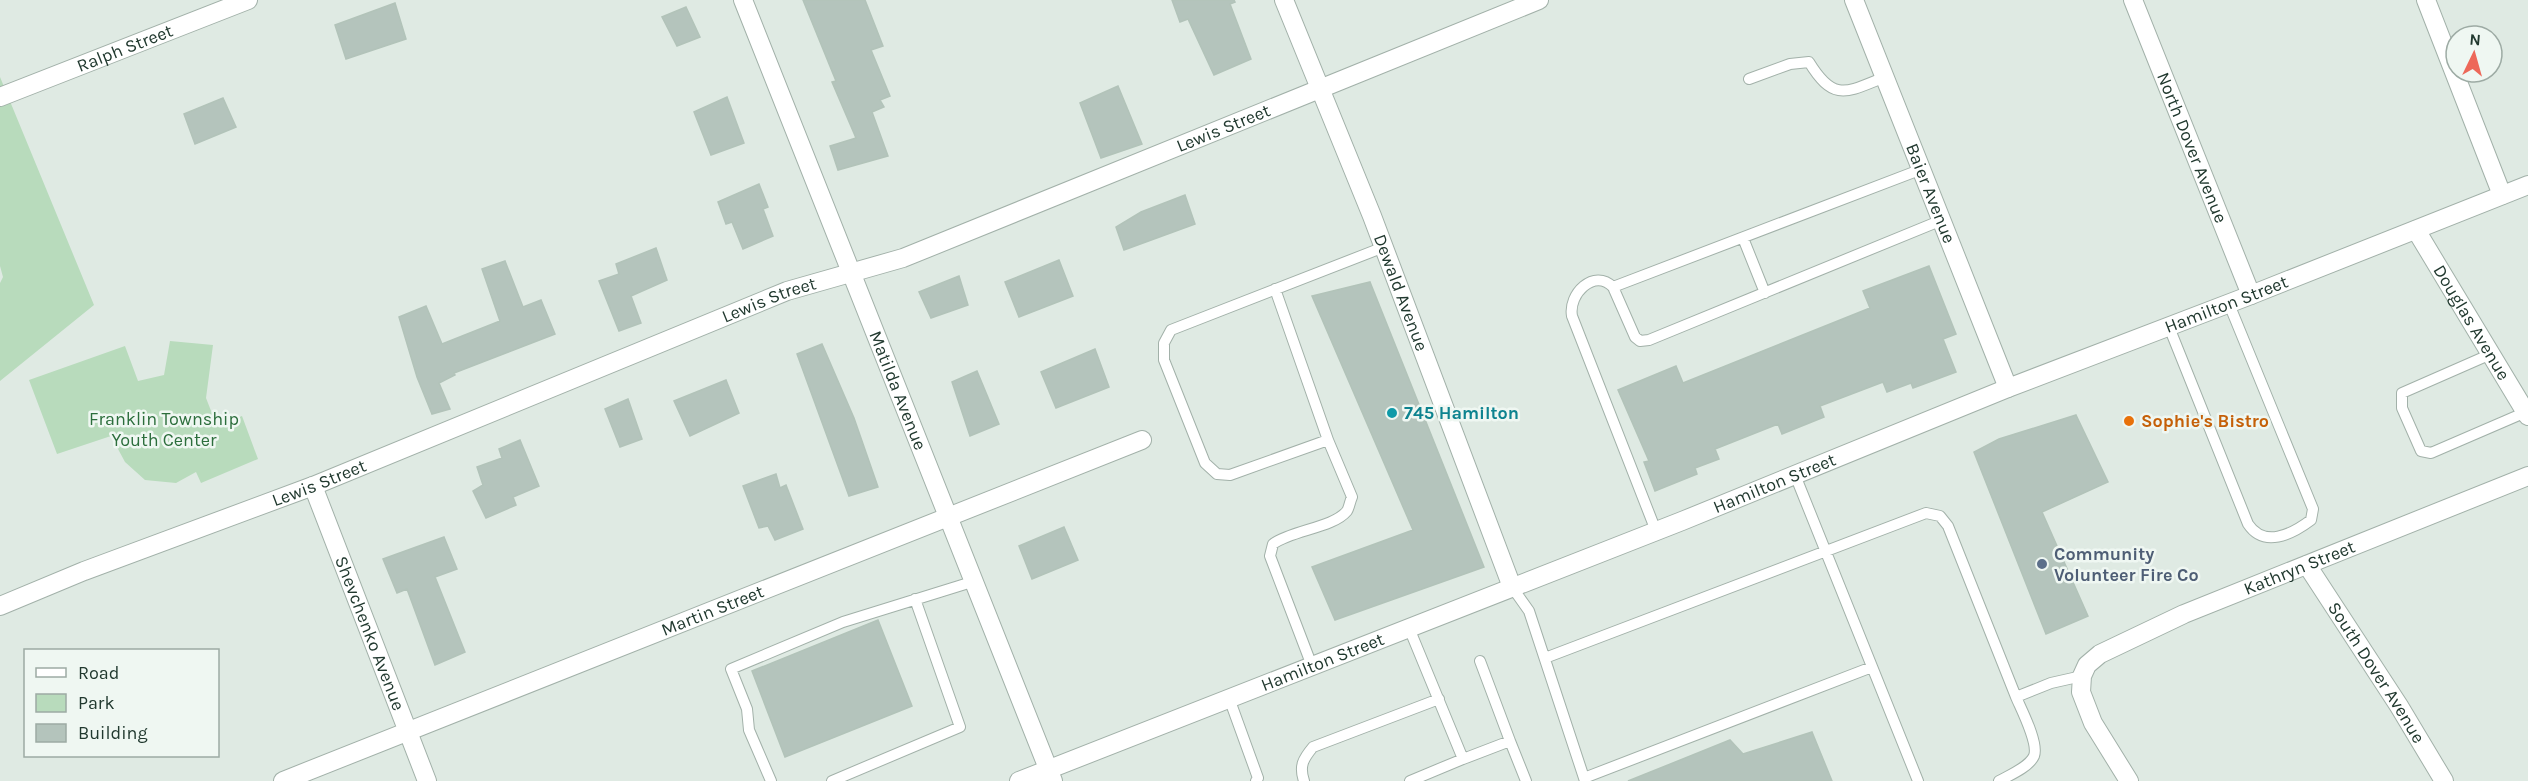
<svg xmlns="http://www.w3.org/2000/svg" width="2528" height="781" font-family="Karla,sans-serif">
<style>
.green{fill:#b8dbbc}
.building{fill:#b4c4bc;stroke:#b2c3b9;stroke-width:1.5}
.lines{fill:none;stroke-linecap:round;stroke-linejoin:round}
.service-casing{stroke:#a2b1a9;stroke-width:12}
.minor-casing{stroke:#a2b1a9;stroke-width:20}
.tertiary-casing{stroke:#a2b1a9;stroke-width:20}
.service{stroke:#fff;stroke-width:10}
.minor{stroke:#fff;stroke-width:18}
.tertiary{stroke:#fff;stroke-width:18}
.culture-dot{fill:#0f9aa8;stroke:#eff7f2;stroke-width:2}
.food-dot{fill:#e8710a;stroke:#eff7f2;stroke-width:2}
.service-dot{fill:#5c6f8a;stroke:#eff7f2;stroke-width:2}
.labels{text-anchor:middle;stroke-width:5;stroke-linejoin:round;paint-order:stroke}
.street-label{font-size:18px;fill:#21392f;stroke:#eff7f2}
.culture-label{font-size:18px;font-weight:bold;fill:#0d838f;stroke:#eff7f2;text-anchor:start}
.park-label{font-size:18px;fill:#2c6e3c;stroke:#eff7f2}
.food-label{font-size:18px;font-weight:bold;fill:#c56008;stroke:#eff7f2;text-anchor:start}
.service-label{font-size:18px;font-weight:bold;fill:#4e5e75;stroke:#eff7f2;text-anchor:start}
</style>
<rect width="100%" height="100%" fill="#dfeae3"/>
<!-- green -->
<path class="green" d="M0 77 94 305 0 381V283L3 277 0 266Z
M170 341 213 345 206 398 217 426 242 416 258 459 201 483 196 472 176 483 145 480 125 462 111 436 57 454 29 380 125 346 138 381 164 375Z"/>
<!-- building -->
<path class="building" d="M803 0H865L883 46 871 50 890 96 880 100 884 107 872 112 888 156 838 170 830 146 856 138 832 82 836 81Z
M1172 0H1234L1235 2 1230 4 1251 59 1214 75 1188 19 1180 22Z
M395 3 406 39 346 59 335 25Z
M686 7 700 37 677 46 662 17Z
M1118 86 1142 144 1101 158 1080 103Z
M727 97 744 143 711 155 694 112Z
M223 98 236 127 195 144 184 114Z
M759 184 768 207 763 209 773 236 743 249 732 222 726 224 718 202Z
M1185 195 1195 224 1124 250 1116 227 1141 212Z
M656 248 667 280 631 296 641 323 619 331 599 281 619 274 616 264Z
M1059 260 1073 296 1019 317 1005 282Z
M505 261 523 307 541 300 555 334 454 373 455 375 439 383 450 409 432 414 417 377 399 317 426 306 442 344 500 321 482 269Z
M1929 266 1956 334 1943 339 1956 372 1913 388 1911 383 1887 392 1883 382 1820 406 1824 417 1782 434 1778 424 1715 449 1719 459 1695 468 1697 474 1655 491 1644 462 1649 461 1618 390 1676 366 1683 383 1870 308 1863 291Z
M959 276 968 305 931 318 919 292Z
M1370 282 1484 567 1335 620 1312 567 1413 530 1312 296Z
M822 344 854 418 878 487 849 496 797 354Z
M1095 349 1109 387 1056 408 1041 372Z
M977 371 999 424 970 436 952 382Z
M726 380 739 413 690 436 674 401Z
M628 399 642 439 620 447 605 409Z
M2076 415 2108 482 2042 512 2088 616 2046 634 1974 452 1999 439Z
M520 440 539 486 513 497 516 505 486 518 473 491 483 485 477 467 502 458 499 449Z
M776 474 780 488 786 485 803 529 775 540 768 526 759 528 743 486Z
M1064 527 1078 560 1032 579 1019 546Z
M444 537 457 569 435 577 465 652 435 665 407 589 397 593 383 559Z
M878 620 912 706 785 757 752 671Z
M1812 732 1832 781H1628L1730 740 1743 754Z"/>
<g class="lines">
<!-- service casing -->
<g class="service-casing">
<path id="service" d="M1749 79 1790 64 1809 62C1834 103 1847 92 1885 77
M1743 238 1765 293
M1613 287 1922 169
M1275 289 1328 440
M2169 327 2248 524C2264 548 2291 535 2311 520L2313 509 2229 304
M2491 354 2402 393V408L2421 451 2431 453 2526 412
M1795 475 1918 781
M1656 531 1572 316C1568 294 1594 268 1613 287L1635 337 1640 341 1649 340 1942 220
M1512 587 1529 611 1585 781
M1409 628 1463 759 1410 781
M1545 658 1926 513 1940 516 1948 526 2016 697
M1480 661 1510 741
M1312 666 1270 556 1273 544C1292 530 1333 528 1347 511 1349 508 1350 501 1352 497L1328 440 1230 475 1217 474 1205 463 1164 360V343L1171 330 1384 247
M1229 698 1258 778 1256 781
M1463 759 1510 741 1526 781
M1584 778 1872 667
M771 781 749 730 747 709 731 669 843 622 975 581
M832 781 960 727 915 599
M1304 781C1299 766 1303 759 1313 747L1439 699
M1999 781C2010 775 2029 767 2034 756 2039 743 2021 709 2016 697L2051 683 2082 676"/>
</g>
<!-- minor casing -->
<g class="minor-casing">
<g id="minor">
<path id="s1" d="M743 0 1053 781"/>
<path id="s2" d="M1284 0 1372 216 1512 587"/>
<path id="s3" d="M1854 0 2008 388"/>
<path id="s4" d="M2133 0 2251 295"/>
<path d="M2426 0 2502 195"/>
<path id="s5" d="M0 97 248 0"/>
<path id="s6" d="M2416 230 2528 416"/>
<path id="s7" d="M313 486 427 781"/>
<path id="s8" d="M2307 565 2399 706 2444 781"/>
<path id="s9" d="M0 606 84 571 313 486 787 291 903 258 1539 0"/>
<path id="s10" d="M283 781 1142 440"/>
<path id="s11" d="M2129 781 2093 723 2081 692 2082 676 2087 665 2100 654 2184 614 2528 476"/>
</g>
</g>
<!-- tertiary casing -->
<g class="tertiary-casing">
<g id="tertiary">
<path id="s12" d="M1019 781 1682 521 2008 388 2251 295 2528 185"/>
</g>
</g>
<!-- service -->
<use href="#service" class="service"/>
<!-- minor -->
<use href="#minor" class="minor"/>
<!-- tertiary -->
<use href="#tertiary" class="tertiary"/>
</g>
<!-- markers -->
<circle class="culture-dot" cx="1392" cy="413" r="6"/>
<circle class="food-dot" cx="2129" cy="421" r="6"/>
<circle class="service-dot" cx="2042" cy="564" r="6"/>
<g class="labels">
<!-- street labels -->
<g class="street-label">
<text dy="6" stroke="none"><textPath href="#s5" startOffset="134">Ralph Street</textPath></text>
<text dy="6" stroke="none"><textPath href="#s9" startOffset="1314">Lewis Street</textPath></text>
<text dy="6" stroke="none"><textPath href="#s4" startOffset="159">North Dover Avenue</textPath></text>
<text dy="6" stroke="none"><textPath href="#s3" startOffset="208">Baier Avenue</textPath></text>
<text dy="6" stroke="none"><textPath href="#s2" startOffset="315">Dewald Avenue</textPath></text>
<text dy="6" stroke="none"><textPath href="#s9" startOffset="828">Lewis Street</textPath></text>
<text dy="6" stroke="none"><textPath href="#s12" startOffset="1298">Hamilton Street</textPath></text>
<text dy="6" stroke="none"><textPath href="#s6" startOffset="108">Douglas Avenue</textPath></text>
<text dy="6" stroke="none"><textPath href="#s1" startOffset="420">Matilda Avenue</textPath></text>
<text dy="6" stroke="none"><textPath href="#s9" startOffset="342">Lewis Street</textPath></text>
<text dy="6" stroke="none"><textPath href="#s12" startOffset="812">Hamilton Street</textPath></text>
<text dy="6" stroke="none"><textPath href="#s11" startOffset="364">Kathryn Street</textPath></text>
<text dy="6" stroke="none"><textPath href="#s10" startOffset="462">Martin Street</textPath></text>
<text dy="6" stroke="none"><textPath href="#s7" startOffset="158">Shevchenko Avenue</textPath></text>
<text dy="6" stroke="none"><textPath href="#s12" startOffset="326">Hamilton Street</textPath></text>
<text dy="6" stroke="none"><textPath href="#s8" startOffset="128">South Dover Avenue</textPath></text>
</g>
<!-- culture labels -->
<g class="culture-label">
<text x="1404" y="419">745 Hamilton</text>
</g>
<!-- park labels -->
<g class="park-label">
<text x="164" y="425">Franklin Township<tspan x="164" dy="21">Youth Center</tspan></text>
</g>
<!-- food labels -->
<g class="food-label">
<text x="2141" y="427">Sophie's Bistro</text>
</g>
<!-- service labels -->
<g class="service-label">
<text x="2054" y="560">Community<tspan x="2054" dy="21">Volunteer Fire Co</tspan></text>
</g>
</g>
<!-- legend -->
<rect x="24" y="649" width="195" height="108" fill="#eff7f2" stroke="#9daba4" stroke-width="1.5"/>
<rect x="36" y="668" width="30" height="9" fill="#ffffff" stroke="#9daba4" stroke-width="1.5"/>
<text x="78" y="679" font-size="18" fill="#21392f">Road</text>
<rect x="36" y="694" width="30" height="18" fill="#b8dbbc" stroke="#9daba4" stroke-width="1.5"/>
<text x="78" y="709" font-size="18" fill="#21392f">Park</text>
<rect x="36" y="724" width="30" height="18" fill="#b4c4bc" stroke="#9daba4" stroke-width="1.5"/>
<text x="78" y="739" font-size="18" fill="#21392f">Building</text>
<!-- north arrow -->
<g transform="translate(2474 54) rotate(5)"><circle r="28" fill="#eff7f2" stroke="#9daba4" stroke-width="1.5"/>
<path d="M0-4.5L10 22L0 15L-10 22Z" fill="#ed6859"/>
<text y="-9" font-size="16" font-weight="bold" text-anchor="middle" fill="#21392f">N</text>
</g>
</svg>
